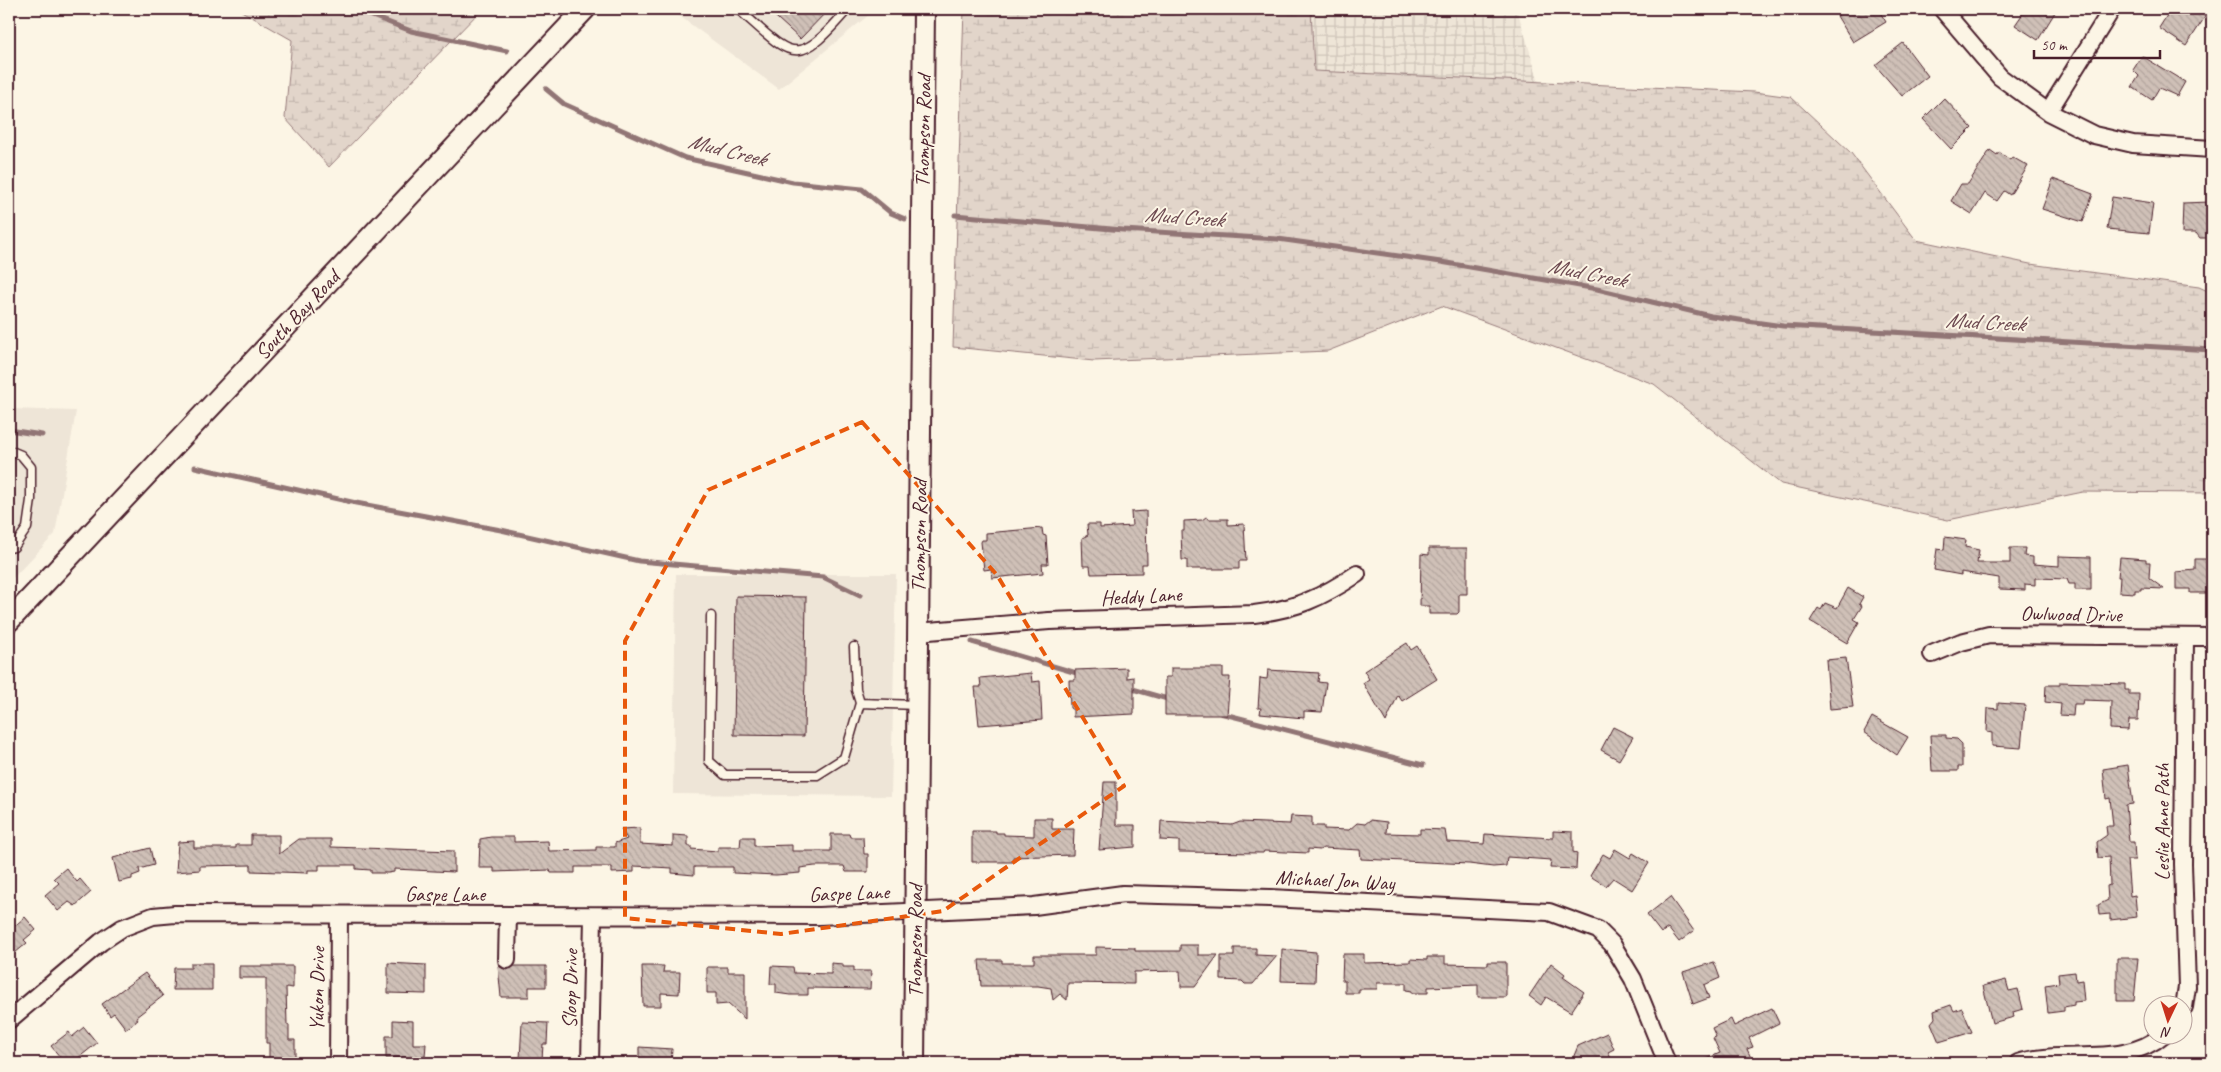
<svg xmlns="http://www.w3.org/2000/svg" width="2221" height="1072" font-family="Caveat,sans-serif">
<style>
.built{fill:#eee5d7}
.industrial{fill:url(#industrial-grid)}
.wetland{fill:url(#wetland-marsh);stroke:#967a7a}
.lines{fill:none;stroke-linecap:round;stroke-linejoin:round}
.stream{stroke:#917474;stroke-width:5}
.building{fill:url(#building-back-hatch);stroke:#4a1f2b}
.service-casing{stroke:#4a1f2b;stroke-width:11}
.minor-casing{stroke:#4a1f2b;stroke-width:20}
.tertiary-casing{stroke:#4a1f2b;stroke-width:24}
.service{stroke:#fcf5e5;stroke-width:8}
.minor{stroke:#fcf5e5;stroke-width:16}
.tertiary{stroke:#fcf5e5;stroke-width:20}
.marked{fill:none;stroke:#e8590c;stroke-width:4;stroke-dasharray:10 6;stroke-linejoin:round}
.labels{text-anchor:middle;stroke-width:4;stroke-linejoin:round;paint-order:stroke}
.street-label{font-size:21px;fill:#4a1f2b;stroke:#fcf5e5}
.water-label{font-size:22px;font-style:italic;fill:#6d4950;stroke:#fcf5e5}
</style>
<defs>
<pattern id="industrial-grid" width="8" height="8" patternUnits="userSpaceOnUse" patternTransform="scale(1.25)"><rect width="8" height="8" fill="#eee5d7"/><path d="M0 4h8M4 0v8" fill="none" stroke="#cec4b9"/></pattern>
<pattern id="wetland-marsh" width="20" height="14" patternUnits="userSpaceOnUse" patternTransform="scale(1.25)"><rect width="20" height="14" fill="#e2d5ca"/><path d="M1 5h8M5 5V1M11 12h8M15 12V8" fill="none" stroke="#c3b6ae"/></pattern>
<pattern id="building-back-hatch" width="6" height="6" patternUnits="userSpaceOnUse" patternTransform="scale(1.25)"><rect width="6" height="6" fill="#cfc0b7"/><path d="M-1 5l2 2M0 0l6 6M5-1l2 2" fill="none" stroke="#b3a59e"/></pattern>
</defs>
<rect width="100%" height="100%" fill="#fcf5e5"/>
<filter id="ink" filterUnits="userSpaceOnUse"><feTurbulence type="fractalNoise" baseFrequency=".02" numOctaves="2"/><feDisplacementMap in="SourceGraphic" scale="10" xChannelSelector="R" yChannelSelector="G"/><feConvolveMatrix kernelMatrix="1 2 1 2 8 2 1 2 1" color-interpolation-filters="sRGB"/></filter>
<g filter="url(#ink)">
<!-- built -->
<path class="built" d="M670 9H876L779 89Z
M9 409 76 411 55 534 9 582Z
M676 574H896L891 796 673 794Z"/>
<!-- industrial -->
<path class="industrial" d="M1311 9H1517L1539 82 1314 71Z"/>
<!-- wetland -->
<path class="wetland" d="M238 9H482L329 167 285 118 292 40Z
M964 9H1311L1314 71 1754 92 1791 97 1851 153 1916 240 2030 264 2199 287 2212 293V493L2083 492 1948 520 1781 484 1654 384 1442 306 1328 351 1094 361 953 347Z"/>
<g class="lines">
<!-- stream -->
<path class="stream" d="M354 9 411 31 507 51
M546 89 564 104 685 158 793 182 862 189 891 213 905 219
M955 215 1123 230 1278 239 1441 262 1597 289 1711 316 1783 326 2212 350
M9 430 42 435
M195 467 356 503 501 530 639 561 823 577 860 595
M972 642 1080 674
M1129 688 1171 700
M1220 713 1423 765"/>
</g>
<!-- building -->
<path class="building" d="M767 9H829L800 39Z
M1849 9H1878L1886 22 1853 42 1837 16Z
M2026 9H2057L2038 40 2015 25Z
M2171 9H2205L2202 14 2205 17 2186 46 2159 28Z
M1903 43 1928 76 1902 96 1875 65Z
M2142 56 2185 82 2177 96 2159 88 2152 100 2132 87 2139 76 2133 70Z
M1944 98 1972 128 1951 149 1923 119Z
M1990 150 1997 155 1999 152 2010 160 2012 157 2028 166 2010 195 2004 191 1997 201 1985 193 1972 214 1951 201 1961 184H1968Z
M2053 179 2093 194 2083 222 2042 209Z
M2112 197 2153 203 2149 233 2107 229Z
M2210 202 2212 238H2200L2196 233H2182L2183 203Z
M1146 511 1147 564H1142V573L1091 574 1090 566H1083L1082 538 1088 535 1087 524H1100V528L1132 526 1131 512Z
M1206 517 1209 519H1228V525L1244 524 1246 561H1239V569H1187V560H1182L1181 531H1184V521L1202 520Z
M1042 528 1043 535 1046 536 1048 564H1042L1043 573 992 578 991 569 984 570 981 542 982 540H986V533Z
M1945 537 1966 540 1965 547 1979 550 1977 563H2010V548H2025L2024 556 2033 557V564L2059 566V556L2091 557V590H2075V584H2069L2067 579 2035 578V585L2025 584V590L1999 589V578L1961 572V575L1934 570 1937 549 1944 550Z
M1429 548H1467V594H1459V612L1457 614H1429V606H1420L1421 554 1429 555Z
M2120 557 2146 559V562H2150L2149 578 2164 589 2141 588V590H2135V593L2119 592 2120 577H2118Z
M2195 559H2205L2212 565V593H2190V589H2176V572L2195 570Z
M1848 588 1863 597 1859 604 1862 606 1854 619 1859 622 1847 643 1810 621 1818 608 1821 610 1825 603 1837 608Z
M736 596 806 597 804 736 734 735Z
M1407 643 1411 650 1417 646 1437 679 1402 701 1398 695 1386 722 1363 683 1369 679 1364 671Z
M1846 658 1853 707 1830 709 1826 660Z
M1127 668V678L1134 677V714L1073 717V710L1070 708 1069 680H1075V670Z
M1171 668H1223V677H1230L1227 715H1165V677H1171Z
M1268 670 1319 673 1318 682 1326 683 1322 712 1304 711V718L1260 714 1261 708H1258L1260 678 1267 679Z
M1031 673 1032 682 1040 681 1042 720 979 725 975 687H981L980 678Z
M2060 682 2125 684V690H2129V694H2139L2138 720H2129L2128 730 2110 729 2111 701 2083 700 2082 704H2074L2073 716 2060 715 2061 704 2045 702 2046 685H2060Z
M1998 703 2025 705 2021 748 1992 746V733L1987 732 1988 708 1998 709Z
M1872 717 1908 737 1897 755 1864 732Z
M1613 727 1633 737 1619 760 1601 750Z
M1930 735H1946V738L1957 739 1962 744V767H1958V771H1932Z
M2128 765 2133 804 2126 805 2129 842H2134L2135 860H2127L2130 896 2135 895 2137 917 2110 920V914L2099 915 2098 905 2108 900 2107 886 2110 885 2109 857 2098 858 2097 842 2107 835 2106 826H2113L2110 798 2106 799 2103 769Z
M1104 782H1116V825H1135V847L1099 850Z
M1291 816 1312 817V826H1324V829L1349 830 1357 823 1365 824 1370 820 1387 822 1386 833 1420 834V829L1445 830 1447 842 1484 844 1485 834 1553 838V831L1573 832V852L1577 853 1576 869 1550 868 1551 860 1507 857 1506 866 1493 867 1469 864 1361 859 1360 850 1323 848 1320 850 1308 849V853L1264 851 1263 853 1179 852V841L1160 840 1161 821 1232 825 1240 822 1290 824Z
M1034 818H1052V829H1074L1073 855 1013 857V862H972V831H996V833H1004V835L1034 836Z
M640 828V844L673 846V835L688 836V846H691V849L718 851V847H740L741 837H754V846L792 845V851H831V834H849L850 837H863L864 854H868V872H846L844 866H815L800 868V873L776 875 733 873V867H694V875L672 873V868L634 866V872L612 873V867H575V873H551L550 870 494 872V868H479L480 839 491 837H514V842L548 841 549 851 596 850V847H615V843L627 839 621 829Z
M251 835H279V854L299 839H331V847L454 851V872L394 869V872L388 873H371V870L356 869V865H319V870H308V873L251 871V865L200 866V870L176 872 178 842 194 841V848H236V845H251Z
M150 848 154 865 139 869 140 873 132 876V879L119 882 113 858Z
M1615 849 1630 858 1633 853 1649 863 1632 890 1613 878 1606 886 1590 876 1603 854 1610 858Z
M66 868 77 882 80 879 91 892 75 906 69 902 58 911 45 895 59 883 54 878Z
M1670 897 1694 931 1679 942 1668 928 1661 933 1647 915Z
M25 917 36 930 24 940 27 943 9 958V931Z
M1180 945H1198V955H1218L1195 987H1181L1180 971 1134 972V984L1068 983 1067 1000 1060 994 1053 1000 1051 988 1038 986H981L979 960H1002V963H1034V955H1096V947L1135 948V951H1180Z
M1234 948H1256V955L1277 956 1253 984H1245L1242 981 1221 980V956H1234Z
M1282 949 1316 952 1315 982 1281 981Z
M1343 954H1364V963L1410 962V959L1427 960V957H1445V964L1488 965V962H1506V997H1478V985L1428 987V993H1412V991L1406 990V983H1377V989H1359V993H1345V981H1342Z
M2117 958H2138L2134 1001H2117Z
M1714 962 1720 978 1704 985 1709 998 1693 1004 1683 972Z
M191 963H212V990H173L174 968H191Z
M388 963 426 965V994L388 993Z
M831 963 843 964V967H854V971H871L870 989 808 988V995H790L776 993V984H770L771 966 793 967 794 973 831 974Z
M1551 963 1565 974 1563 977 1584 992 1571 1012 1546 997 1541 1005 1529 996Z
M239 966H293V988L286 987 287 1025H289V1040H295V1063L277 1062V1059H269V1043H266V978H239Z
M498 966 507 970 514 966H546V987H529V997H501Z
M642 966H664L663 972H680L679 994 661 993V1006H643Z
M707 967H728V972H745V1019L728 1004 716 1005V993H707Z
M2075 972 2076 981 2082 980 2084 1001 2074 1002V1005L2064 1007V1011L2048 1013 2045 985 2059 983 2058 974Z
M145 973 163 996 136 1017 138 1020 126 1029 114 1013 110 1016 102 1004Z
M2006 980 2009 991 2018 989 2023 1009 2013 1012 2014 1017 1992 1023 1983 986Z
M1951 1005 1954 1011 1962 1008 1972 1032 1939 1042 1931 1023 1935 1018 1934 1011Z
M1772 1008 1779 1023 1749 1038 1753 1047 1747 1049 1751 1058 1741 1063H1696L1720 1053 1713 1038 1716 1037 1712 1028 1731 1019 1734 1026Z
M393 1020 413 1021V1044H426L425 1057 386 1058V1036H393Z
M522 1022 548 1023 547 1044H543L542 1060 520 1059Z
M84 1027 97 1043 72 1063H65L51 1046 69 1032 72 1037Z
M1607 1033 1614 1049 1608 1052 1613 1063H1571L1578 1046Z
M639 1047 672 1049 671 1063H642V1060H639Z"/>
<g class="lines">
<!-- service casing -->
<g class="service-casing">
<path id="service" d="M738 9C794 58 795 70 848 9
M9 450 21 455 31 467V500L27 528 14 547 9 548
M711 616 709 761 725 775H817L844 758 860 703 917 705
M854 647 856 690 860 703"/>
</g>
<!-- minor casing -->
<g class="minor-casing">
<path id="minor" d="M1942 9 2000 77 2048 112 2094 135 2133 144 2212 149
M2048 112 2112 9
M917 632 1049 621 1254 614C1296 609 1321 598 1357 574
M1932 654 1961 642 1989 635 2212 637
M507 960 508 915
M2184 1007 2187 987 2183 864 2185 637
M9 1020 101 942 122 928 153 916 175 914 819 916 1034 906 1123 894 1270 898 1549 912 1598 930 1612 944 1633 979 1667 1063
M338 1063 339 915
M590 1063 593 916
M2018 1063C2065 1048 2124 1069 2164 1034"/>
</g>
<!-- tertiary casing -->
<g class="tertiary-casing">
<path id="tertiary" d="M9 621 585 9
M914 1063 924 9"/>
</g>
<!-- service -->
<use href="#service" class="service"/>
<!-- minor -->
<use href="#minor" class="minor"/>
<!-- tertiary -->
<use href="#tertiary" class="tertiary"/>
</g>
</g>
<!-- marked area -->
<path class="marked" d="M862 422 997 575 1124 786 943 911 781 934 625 918V641L708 490Z"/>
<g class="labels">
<!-- street labels -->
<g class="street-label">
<text transform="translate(923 131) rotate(-89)" y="7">Thompson Road</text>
<text transform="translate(297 315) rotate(-47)" y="7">South Bay Road</text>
<text transform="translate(919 536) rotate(-89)" y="7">Thompson Road</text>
<text transform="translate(1141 596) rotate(-3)" y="7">Heddy Lane</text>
<text transform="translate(2071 614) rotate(1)" y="7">Owlwood Drive</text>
<text transform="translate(2162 822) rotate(-90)" y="7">Leslie Anne Path</text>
<text transform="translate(1335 880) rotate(3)" y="7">Michael Jon Way</text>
<text transform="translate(849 893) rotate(-2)" y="7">Gaspe Lane</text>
<text x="445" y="901">Gaspe Lane</text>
<text transform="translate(915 941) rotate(-90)" y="7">Thompson Road</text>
<text transform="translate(317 989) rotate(-89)" y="7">Yukon Drive</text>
<text transform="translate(570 989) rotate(-89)" y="7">Sloop Drive</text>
</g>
<!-- water labels -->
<g class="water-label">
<text transform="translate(727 149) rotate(14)" y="8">Mud Creek</text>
<text transform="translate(1184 216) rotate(4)" y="8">Mud Creek</text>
<text transform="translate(1587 272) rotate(11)" y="8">Mud Creek</text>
<text transform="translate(1985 321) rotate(3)" y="8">Mud Creek</text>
</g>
</g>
<!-- margin -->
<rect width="2221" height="1072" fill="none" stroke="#fcf5e5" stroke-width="30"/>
<rect x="15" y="15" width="2191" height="1042" fill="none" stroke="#4a1f2b" stroke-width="2" filter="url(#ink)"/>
<!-- north arrow -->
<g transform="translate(2168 1020) rotate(184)"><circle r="24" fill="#fcf5e5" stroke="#b59f9b"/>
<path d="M0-4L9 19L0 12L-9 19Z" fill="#c8321e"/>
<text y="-8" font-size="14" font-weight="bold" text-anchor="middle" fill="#4a1f2b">N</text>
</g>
<!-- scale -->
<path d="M2034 50v8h126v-8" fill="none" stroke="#4a1f2b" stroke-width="2.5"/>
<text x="2041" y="50" font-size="15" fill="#4a1f2b" stroke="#fcf5e5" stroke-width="4" paint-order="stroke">50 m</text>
</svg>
